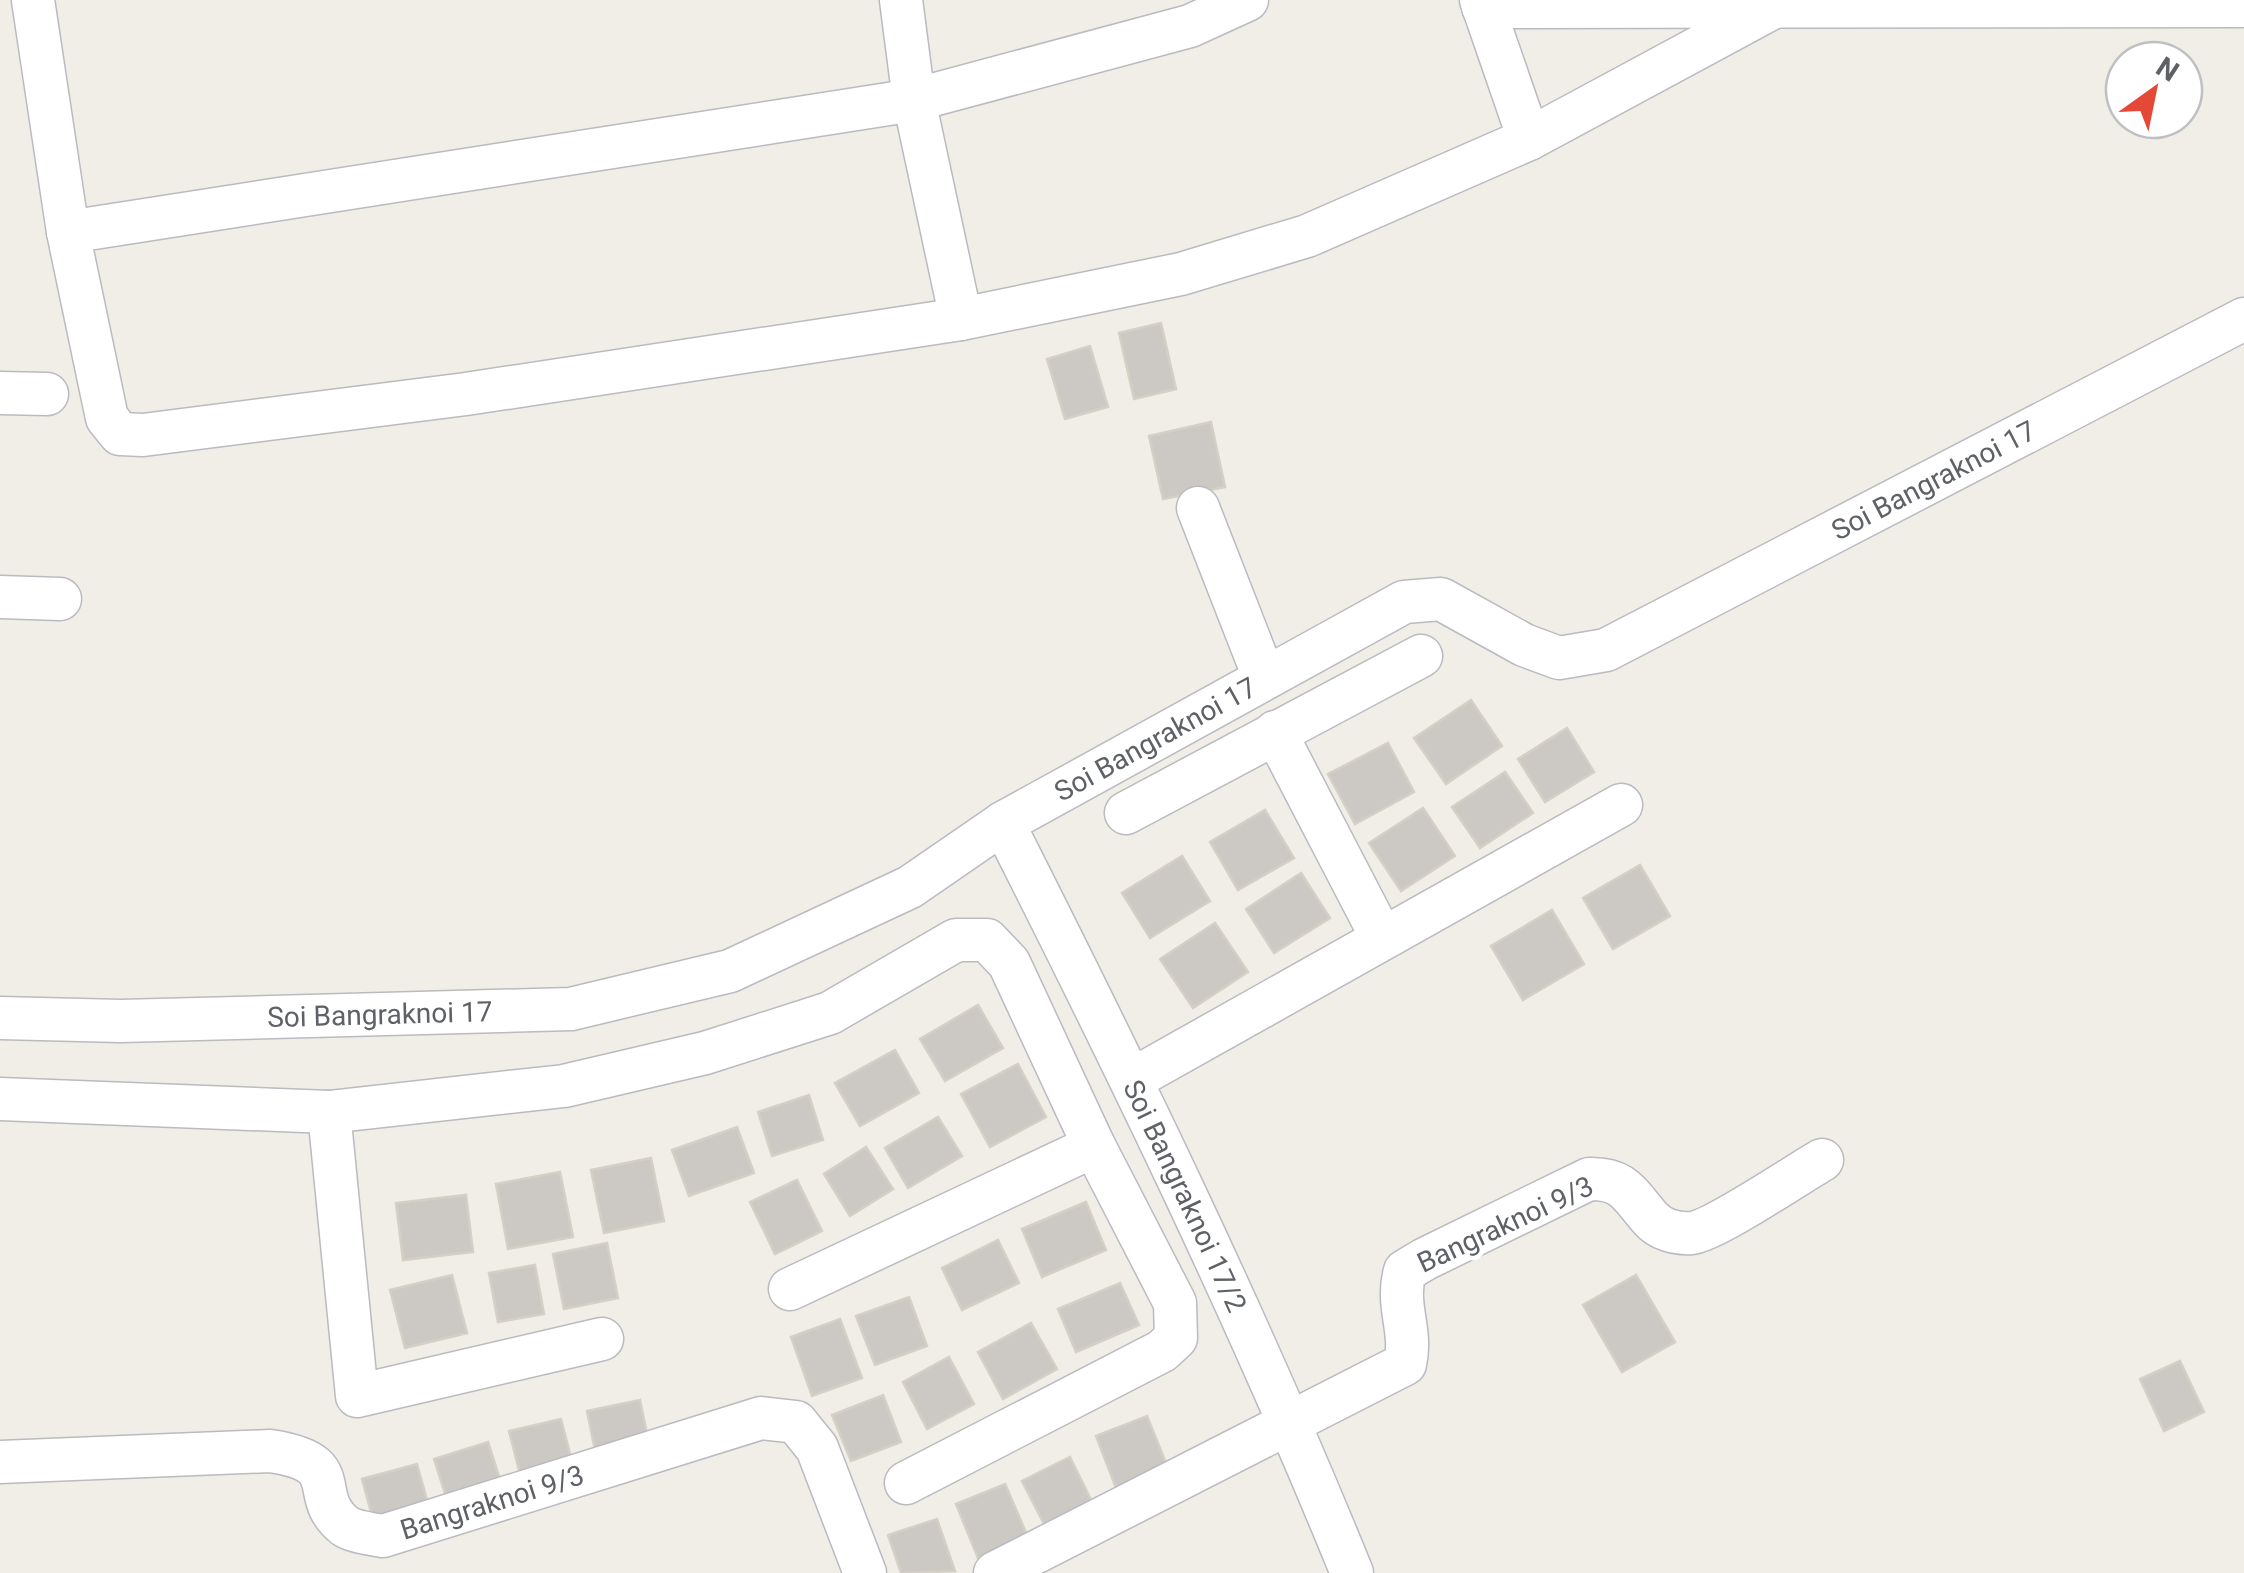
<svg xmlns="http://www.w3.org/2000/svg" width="2244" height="1573" font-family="Roboto,sans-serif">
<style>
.building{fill:#ccc8c4;stroke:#d4d0c5;stroke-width:2.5}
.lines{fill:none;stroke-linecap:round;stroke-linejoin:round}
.minor-casing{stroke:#b9bbc0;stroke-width:45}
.minor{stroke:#fff;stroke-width:42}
.labels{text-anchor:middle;stroke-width:9;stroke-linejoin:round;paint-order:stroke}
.street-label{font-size:28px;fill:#5e6166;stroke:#fff}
</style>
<rect width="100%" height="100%" fill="#f0eee6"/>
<!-- building -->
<path class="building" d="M1161 323 1176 389 1134 399 1119 333Z
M1090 346 1108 407 1065 419 1047 359Z
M1211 422 1225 487 1163 499 1149 436Z
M1471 700 1502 746 1446 784 1414 738Z
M1567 728 1594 772 1545 802 1518 759Z
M1388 743 1414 792 1355 824 1328 774Z
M1505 772 1533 813 1480 848 1452 807Z
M1423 808 1455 856 1401 891 1369 843Z
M1265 810 1294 858 1238 890 1210 842Z
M1182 856 1210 901 1150 938 1122 893Z
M1640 865 1670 916 1613 949 1583 898Z
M1301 873 1330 918 1274 953 1246 909Z
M1552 910 1584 964 1523 1000 1491 946Z
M1215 923 1248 972 1193 1008 1160 959Z
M978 1005 1003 1048 945 1081 920 1039Z
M895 1050 919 1093 860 1126 835 1083Z
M1018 1064 1046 1117 990 1147 961 1094Z
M809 1095 823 1140 772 1156 758 1112Z
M938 1117 962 1156 908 1188 885 1148Z
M737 1127 754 1173 689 1196 672 1150Z
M866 1147 893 1189 850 1216 824 1174Z
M651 1158 664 1221 604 1233 591 1170Z
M560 1172 573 1237 508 1249 496 1184Z
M797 1180 822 1231 775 1254 750 1202Z
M466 1195 473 1252 403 1260 396 1203Z
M1086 1202 1106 1250 1042 1277 1022 1229Z
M998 1240 1019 1283 962 1310 942 1268Z
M607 1243 618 1298 564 1309 553 1254Z
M535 1265 544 1314 498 1322 489 1273Z
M452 1275 467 1333 405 1348 390 1290Z
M1636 1275 1675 1342 1622 1372 1583 1305Z
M1120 1283 1139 1325 1076 1352 1058 1309Z
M909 1297 927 1346 875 1365 856 1316Z
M840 1319 862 1378 812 1396 791 1337Z
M1031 1323 1057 1369 1003 1399 978 1352Z
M949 1357 974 1404 927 1429 903 1382Z
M2180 1361 2204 1412 2164 1431 2140 1379Z
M883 1395 901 1442 851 1461 832 1415Z
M640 1400 649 1444 596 1455 587 1411Z
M1147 1416 1168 1468 1116 1488 1096 1436Z
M561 1419 573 1465 521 1478 509 1431Z
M488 1442 503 1489 449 1506 434 1459Z
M1070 1457 1093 1504 1046 1528 1022 1481Z
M417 1464 430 1511 375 1527 362 1479Z
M1005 1484 1028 1537 978 1558 956 1504Z
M937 1519 955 1571 901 1573 888 1535Z"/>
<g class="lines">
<!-- minor casing -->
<g class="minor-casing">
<g id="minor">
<path d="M33 0 68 232 107 418 120 434 143 435 466 394 961 319 1181 274 1307 236 1529 139 1774 7"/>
<path d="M901 0 914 100 961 319"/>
<path d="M1481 0 1529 139"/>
<path d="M1483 7 2244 6"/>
<path d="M68 232 914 100 1190 26 1247 0"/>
<path d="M0 393 47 394"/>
<path d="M1198 508 1264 677"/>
<path d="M0 597 60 599"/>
<path d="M1275 732 1381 936"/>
<path d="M1126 813 1421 656"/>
<path id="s1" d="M1003 823C1128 1070 1248 1317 1352 1573"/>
<path id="s2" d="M0 1018 121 1021 571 1009 730 971 910 887 1003 823 1404 602 1441 599 1524 645 1559 658 1606 650 2244 319"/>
<path d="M1133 1079 1621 805"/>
<path d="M0 1099 329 1112 564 1086 705 1053 830 1013 956 940H987L1009 963 1094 1146 1175 1303 1176 1338 1162 1351 906 1483"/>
<path d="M329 1112 357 1396 602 1339"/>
<path d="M790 1289 1094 1146"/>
<path id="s3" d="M0 1462 270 1451C351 1463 305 1494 345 1526 354 1532 372 1534 383 1536L761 1418 796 1422 817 1448 865 1573"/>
<path d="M995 1573 1405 1364C1413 1330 1395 1306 1405 1271L1425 1259 1589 1179C1624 1178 1629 1194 1650 1218 1660 1230 1677 1234 1692 1233 1715 1230 1796 1175 1822 1160"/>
</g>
</g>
<!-- minor -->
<use href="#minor" class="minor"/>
</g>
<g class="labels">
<!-- street labels -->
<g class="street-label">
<text dy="10" stroke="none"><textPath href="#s2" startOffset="2090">Soi Bangraknoi 17</textPath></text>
<text dy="10" stroke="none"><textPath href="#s2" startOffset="1220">Soi Bangraknoi 17</textPath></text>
<text dy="10" stroke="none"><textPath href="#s2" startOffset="380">Soi Bangraknoi 17</textPath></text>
<text dy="10" stroke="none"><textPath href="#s1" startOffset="415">Soi Bangraknoi 17/2</textPath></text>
<text transform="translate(1505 1224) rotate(-25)" y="10">Bangraknoi 9/3</text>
<text dy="10" stroke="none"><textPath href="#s3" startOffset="540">Bangraknoi 9/3</textPath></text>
</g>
</g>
<!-- north arrow -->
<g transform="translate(2154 90) rotate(33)"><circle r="48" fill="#ffffff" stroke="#bfc0c2" stroke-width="2.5"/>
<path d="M0-8L18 38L0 25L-18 38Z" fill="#e64837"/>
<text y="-15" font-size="28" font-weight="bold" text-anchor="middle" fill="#5e6166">N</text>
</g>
</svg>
